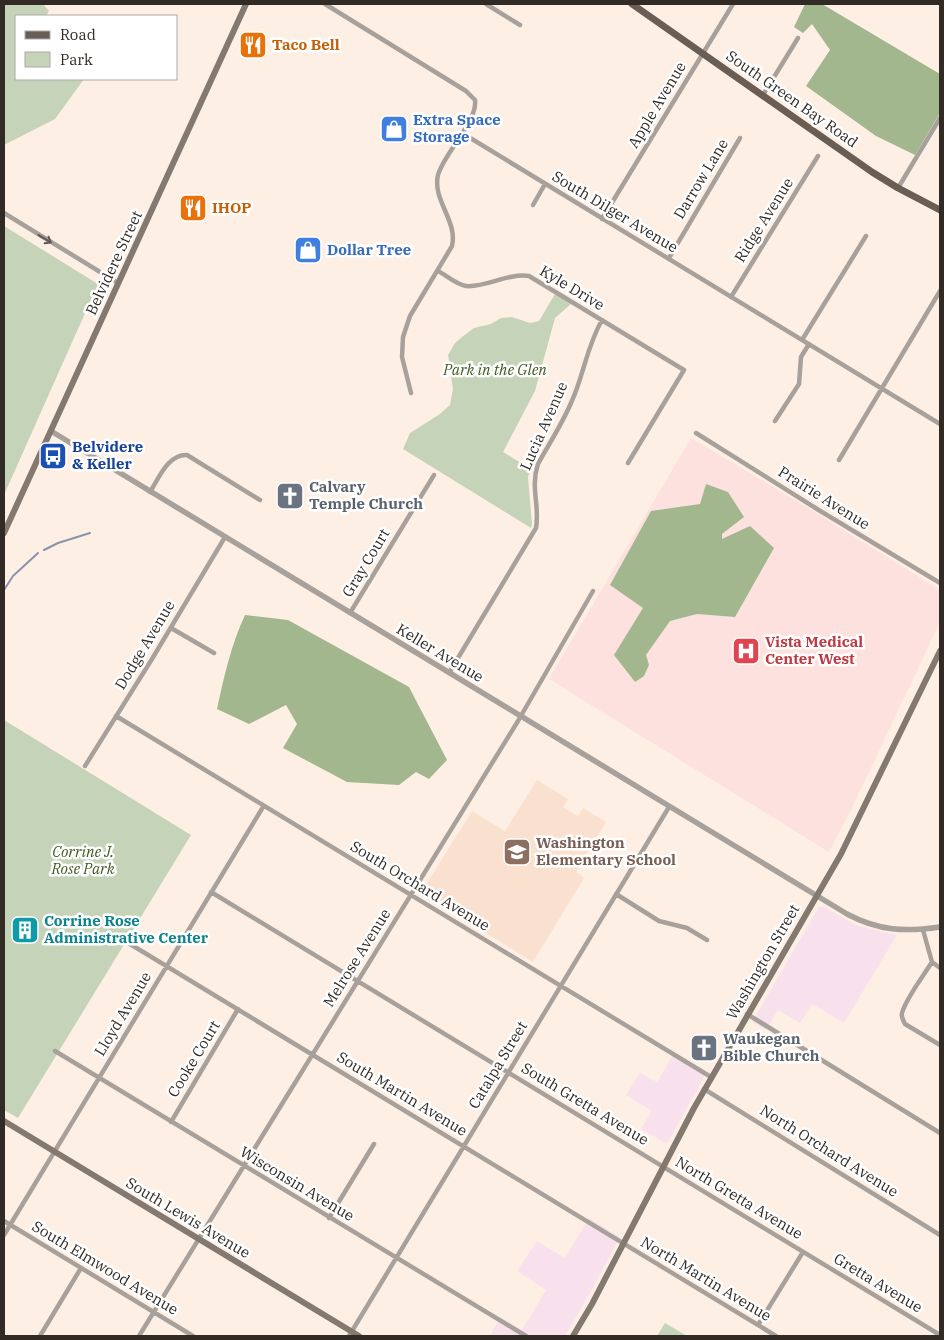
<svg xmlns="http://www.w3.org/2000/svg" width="944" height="1340" font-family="'IBM Plex Serif',serif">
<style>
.commercial{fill:#f8e1ed}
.built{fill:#fae0ce}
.medical{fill:#fce1de}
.green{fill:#c5d3b9}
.forest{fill:#a2b78e}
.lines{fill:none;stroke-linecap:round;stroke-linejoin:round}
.stream{stroke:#8894ae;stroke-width:2}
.minor{stroke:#a8a09a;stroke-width:4.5}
.tertiary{stroke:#a8a09a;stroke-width:5.5}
.secondary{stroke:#847970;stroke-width:6}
.primary{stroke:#6a5d53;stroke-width:7}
.oneway{stroke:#615954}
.labels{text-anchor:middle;stroke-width:5;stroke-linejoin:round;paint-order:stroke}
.food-label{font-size:15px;font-weight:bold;fill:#c56008;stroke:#fff;text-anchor:start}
.street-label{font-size:15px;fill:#312a25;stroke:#fff}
.shop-label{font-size:15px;font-weight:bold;fill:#366cbe;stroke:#fff;text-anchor:start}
.park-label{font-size:15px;font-style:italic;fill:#3f591e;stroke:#fff}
.transit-label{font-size:15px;font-weight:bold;fill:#164399;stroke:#fff;text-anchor:start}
.worship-label{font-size:15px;font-weight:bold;fill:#5b616d;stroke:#fff;text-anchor:start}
.health-label{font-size:15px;font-weight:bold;fill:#be3a42;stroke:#fff;text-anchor:start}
.education-label{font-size:15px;font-weight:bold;fill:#785e54;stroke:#fff;text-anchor:start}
.culture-label{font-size:15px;font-weight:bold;fill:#0d838f;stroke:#fff;text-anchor:start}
</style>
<rect width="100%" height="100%" fill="#feefe4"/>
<!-- commercial -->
<path class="commercial" d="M819 907H824L856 925 882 932 897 935 844 1023 812 1004 800 1023 778 1010 766 1030 752 1022Z
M674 1053 707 1072 667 1144 641 1129 652 1111 626 1095 640 1073 657 1082Z
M589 1218 620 1237 590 1293 565 1336H490L500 1317 522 1330 546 1290 517 1271 537 1241 565 1258Z"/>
<!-- built -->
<path class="built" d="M537 780 568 799 563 807 578 816 583 808 606 822 576 872 584 878 533 962 421 893 472 811 505 831Z"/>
<!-- medical -->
<path class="medical" d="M691 438 810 509 940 590V622L851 810 829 852 549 679Z"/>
<!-- green -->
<path class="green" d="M4 4H43L49 11 46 16H16V79H84L55 119 4 145Z
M4 226 98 284 4 495Z
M555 294 571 304 555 318 535 391 503 452 526 466 530 471 528 477 532 524 531 528 403 449 410 433 440 414 450 405 453 389 448 355 455 343 462 337 474 328 491 324 501 318 512 317 530 323 539 321Z
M4 720 191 835 18 1118 4 1110Z
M665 1323 687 1336H657Z"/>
<!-- forest -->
<path class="forest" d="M805 4H822L940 74V113L915 155 876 136 806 86 830 50 812 24 803 33 794 27Z
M706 484 728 492 744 517 722 534V539L750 526 774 548 735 617 697 614 670 621 646 655 649 665 644 676 635 682 614 655 643 608 610 585 651 511 700 504Z
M245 615 288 620 409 687 447 760 429 779 416 772 399 785 347 782 283 748 297 724 286 705 249 724 217 709C224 677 231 645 245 615Z"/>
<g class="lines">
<!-- stream -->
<path class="stream" d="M44 550 58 543 90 533
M4 590 13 576 38 553"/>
<!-- minor -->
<path class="minor" d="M325 4 466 91 475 100C478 121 444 153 438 175 432 200 458 221 452 246L410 316 403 337 402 357 411 393
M486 4 520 25
M763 95 798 38
M462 133 940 424
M898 188 940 118
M533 205 545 184
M4 213 118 283
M602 219 733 4
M669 258 740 138
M438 271C446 275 457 285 466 286 485 288 507 273 529 276L684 370
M731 297 818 156
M802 340 866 236
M775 421 799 384 801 357 809 344
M696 433 817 509 940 583
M839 460 940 291
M628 463 684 370
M150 492C159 478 168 454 187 455L260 500
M350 613 434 475
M171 628 214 653
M449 673 536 528C540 505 530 488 538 464 549 444 562 424 571 403 584 375 586 348 602 320
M116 716 711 1077
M85 766 152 659 225 537
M211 892 940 1335
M616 894 659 921 687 928 707 940
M923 930 932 962
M130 944 776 1336
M940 968 932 962C924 975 906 998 902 1013 901 1017 903 1020 905 1024L940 1045
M747 1014 940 1133
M55 1051 526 1336
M704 1089 940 1235
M171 1122 238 1009
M329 1218 374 1144
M4 1221 193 1336
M4 1235 263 807
M758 1325 803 1252
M40 1336 81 1268
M139 1336 518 721 593 591
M349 1336 669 807"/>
<!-- tertiary -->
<path class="tertiary" d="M51 431 847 914C879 931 905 932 940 927"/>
<!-- secondary -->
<path class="secondary" d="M4 533 246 4
M4 1121 359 1336
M573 1336 592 1304 694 1108 841 854 940 651"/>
<!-- primary -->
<path class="primary" d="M632 4 872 172 898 188 940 210"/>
</g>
<!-- one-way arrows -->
<defs><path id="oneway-shaft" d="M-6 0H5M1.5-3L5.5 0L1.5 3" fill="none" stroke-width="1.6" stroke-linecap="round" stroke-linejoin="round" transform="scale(1.25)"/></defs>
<use class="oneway" href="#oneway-shaft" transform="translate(45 239) rotate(31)"/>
<!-- icons -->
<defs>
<g id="restaurant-square" transform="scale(1.4375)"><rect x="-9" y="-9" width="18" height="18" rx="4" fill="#e8710a" stroke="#fff"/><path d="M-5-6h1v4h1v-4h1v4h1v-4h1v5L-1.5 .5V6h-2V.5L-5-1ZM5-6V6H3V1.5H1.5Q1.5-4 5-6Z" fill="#fff"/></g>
<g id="shop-square" transform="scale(1.4375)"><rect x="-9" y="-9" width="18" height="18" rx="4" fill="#3f7fe0" stroke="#fff"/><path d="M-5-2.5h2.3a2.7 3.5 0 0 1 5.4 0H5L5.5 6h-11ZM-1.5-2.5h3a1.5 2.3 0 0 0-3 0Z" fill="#fff"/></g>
<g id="bus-square" transform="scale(1.4375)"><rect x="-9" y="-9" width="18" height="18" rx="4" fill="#1a4fb4" stroke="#fff"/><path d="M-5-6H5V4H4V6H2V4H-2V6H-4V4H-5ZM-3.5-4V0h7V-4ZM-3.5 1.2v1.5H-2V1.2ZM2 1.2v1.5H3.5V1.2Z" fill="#fff"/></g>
<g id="church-square" transform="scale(1.4375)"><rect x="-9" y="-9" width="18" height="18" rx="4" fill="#6b7280" stroke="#fff"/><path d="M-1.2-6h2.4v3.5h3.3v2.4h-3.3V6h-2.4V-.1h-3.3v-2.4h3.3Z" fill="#fff"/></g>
<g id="hospital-square" transform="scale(1.4375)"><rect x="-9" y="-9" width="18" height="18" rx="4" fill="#e0444e" stroke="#fff"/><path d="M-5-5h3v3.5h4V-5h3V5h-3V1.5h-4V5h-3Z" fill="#fff"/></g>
<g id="school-square" transform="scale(1.4375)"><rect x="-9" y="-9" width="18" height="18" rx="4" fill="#8d6e63" stroke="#fff"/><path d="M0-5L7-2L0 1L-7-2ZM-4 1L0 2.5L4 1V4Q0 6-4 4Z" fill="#fff"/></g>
<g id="building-square" transform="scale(1.4375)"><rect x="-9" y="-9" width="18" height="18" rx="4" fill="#0f9aa8" stroke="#fff"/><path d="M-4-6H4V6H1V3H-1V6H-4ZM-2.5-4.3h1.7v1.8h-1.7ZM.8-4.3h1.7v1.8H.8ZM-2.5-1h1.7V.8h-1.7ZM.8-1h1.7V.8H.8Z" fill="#fff"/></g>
</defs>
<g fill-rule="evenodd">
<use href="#restaurant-square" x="253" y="45"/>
<use href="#shop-square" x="394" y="129"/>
<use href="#restaurant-square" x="193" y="208"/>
<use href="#shop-square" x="308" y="250"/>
<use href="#bus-square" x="53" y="456"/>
<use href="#church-square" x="290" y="496"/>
<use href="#hospital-square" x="746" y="651"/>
<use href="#school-square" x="517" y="852"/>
<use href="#building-square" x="25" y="930"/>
<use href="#church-square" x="704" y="1048"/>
</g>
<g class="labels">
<!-- food labels -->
<g class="food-label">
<text x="272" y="50">Taco Bell</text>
<text x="212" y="213">IHOP</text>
</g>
<!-- street labels -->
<g class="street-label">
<text transform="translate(792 99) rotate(35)" y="5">South Green Bay Road</text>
<text transform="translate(657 105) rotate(-59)" y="5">Apple Avenue</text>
<text transform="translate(701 179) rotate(-59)" y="5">Darrow Lane</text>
<text transform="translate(615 212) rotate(31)" y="5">South Dilger Avenue</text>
<text transform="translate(764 220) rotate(-58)" y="5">Ridge Avenue</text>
<text transform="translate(114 263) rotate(-65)" y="5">Belvidere Street</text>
<text transform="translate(572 288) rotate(31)" y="5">Kyle Drive</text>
<text transform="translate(544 426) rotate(-66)" y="5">Lucia Avenue</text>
<text transform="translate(824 498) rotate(32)" y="5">Prairie Avenue</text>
<text transform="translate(366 563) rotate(-59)" y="5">Gray Court</text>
<text transform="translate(145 645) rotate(-59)" y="5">Dodge Avenue</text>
<text transform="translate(440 653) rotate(31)" y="5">Keller Avenue</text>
<text transform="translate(420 886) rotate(31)" y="5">South Orchard Avenue</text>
<text transform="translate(357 958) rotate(-58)" y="5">Melrose Avenue</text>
<text transform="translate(763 962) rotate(-60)" y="5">Washington Street</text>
<text transform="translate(123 1014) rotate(-59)" y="5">Lloyd Avenue</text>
<text transform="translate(194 1059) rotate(-59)" y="5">Cooke Court</text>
<text transform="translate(498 1065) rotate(-59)" y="5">Catalpa Street</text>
<text transform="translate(402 1094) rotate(31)" y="5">South Martin Avenue</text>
<text transform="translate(585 1104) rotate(31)" y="5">South Gretta Avenue</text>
<text transform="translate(829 1151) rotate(32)" y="5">North Orchard Avenue</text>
<text transform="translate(297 1184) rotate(31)" y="5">Wisconsin Avenue</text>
<text transform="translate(739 1198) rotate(31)" y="5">North Gretta Avenue</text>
<text transform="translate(188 1218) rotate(31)" y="5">South Lewis Avenue</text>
<text transform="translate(105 1268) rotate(31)" y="5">South Elmwood Avenue</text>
<text transform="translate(706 1279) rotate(31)" y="5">North Martin Avenue</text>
<text transform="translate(878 1283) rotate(31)" y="5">Gretta Avenue</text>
</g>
<!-- shop labels -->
<g class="shop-label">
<text x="413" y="125">Extra Space<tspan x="413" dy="17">Storage</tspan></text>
<text x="327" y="255">Dollar Tree</text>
</g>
<!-- park labels -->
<g class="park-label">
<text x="495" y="375">Park in the Glen</text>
<text x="83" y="857">Corrine J.<tspan x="83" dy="17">Rose Park</tspan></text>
</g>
<!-- transit labels -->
<g class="transit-label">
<text x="72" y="452">Belvidere<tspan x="72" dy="17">&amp; Keller</tspan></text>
</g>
<!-- worship labels -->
<g class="worship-label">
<text x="309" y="492">Calvary<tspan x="309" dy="17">Temple Church</tspan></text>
<text x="723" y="1044">Waukegan<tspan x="723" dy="17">Bible Church</tspan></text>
</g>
<!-- health labels -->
<g class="health-label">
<text x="765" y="647">Vista Medical<tspan x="765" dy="17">Center West</tspan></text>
</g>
<!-- education labels -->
<g class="education-label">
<text x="536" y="848">Washington<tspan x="536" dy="17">Elementary School</tspan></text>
</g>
<!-- culture labels -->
<g class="culture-label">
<text x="44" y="926">Corrine Rose<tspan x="44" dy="17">Administrative Center</tspan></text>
</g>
</g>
<!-- border -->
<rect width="944" height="1340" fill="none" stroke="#312a25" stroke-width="10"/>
<!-- legend -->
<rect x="15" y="15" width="162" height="65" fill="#ffffff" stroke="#adaaa8"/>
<rect x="25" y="31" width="25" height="8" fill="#6a5d53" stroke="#adaaa8"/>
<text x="60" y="40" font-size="15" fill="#312a25">Road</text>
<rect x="25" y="52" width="25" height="15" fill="#c5d3b9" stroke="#adaaa8"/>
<text x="60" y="65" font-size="15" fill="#312a25">Park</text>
</svg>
